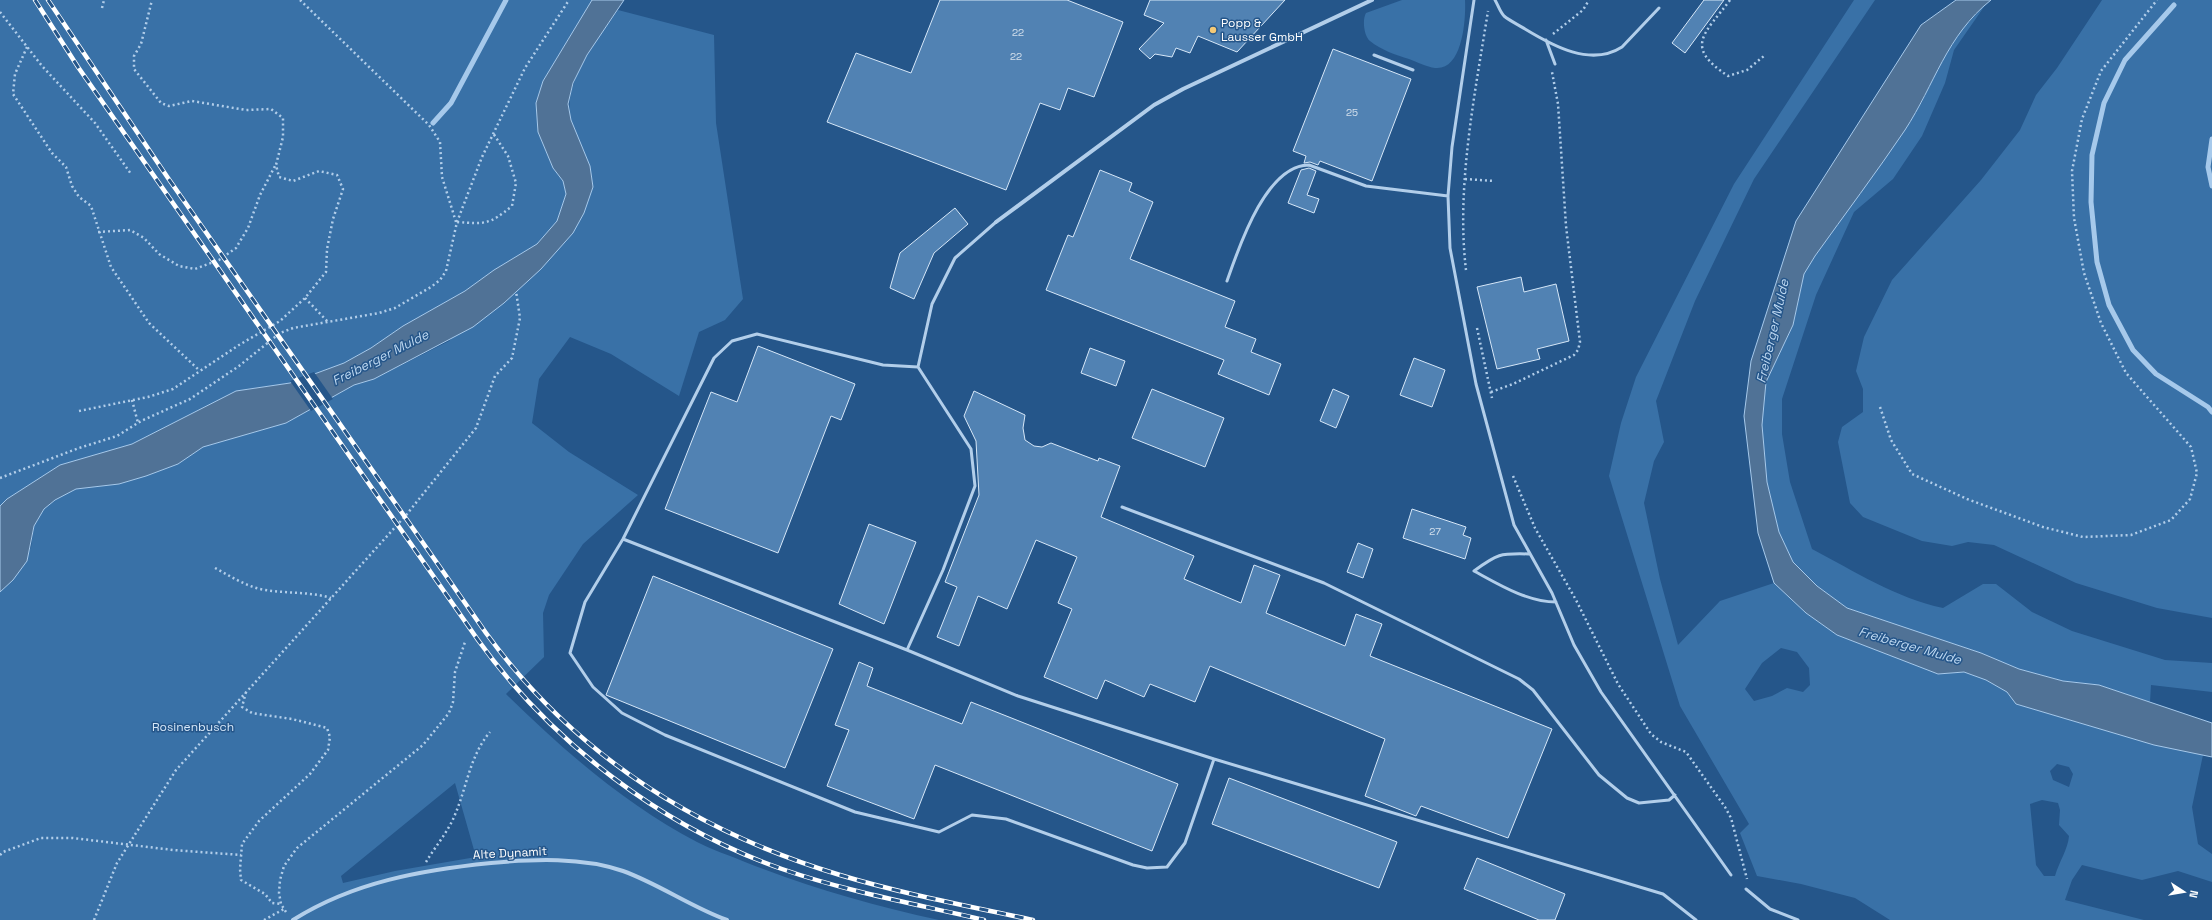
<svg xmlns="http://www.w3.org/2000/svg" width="2212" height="920" font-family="'Space Grotesk',sans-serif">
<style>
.green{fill:#3971a7;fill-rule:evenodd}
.water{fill:#507296;stroke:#a6c9eb}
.pier{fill:#25568a}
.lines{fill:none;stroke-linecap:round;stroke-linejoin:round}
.stream{stroke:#a6c9eb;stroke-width:5}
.building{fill:#5182b3;stroke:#d6e7f8}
.path{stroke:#b2ceea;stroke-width:2.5;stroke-dasharray:2 3;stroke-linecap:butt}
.service{stroke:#b2ceea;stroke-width:3}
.minor{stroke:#b2ceea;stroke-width:4}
.rail-casing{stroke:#fff;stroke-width:4.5}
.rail{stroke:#25568a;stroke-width:3;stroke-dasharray:9;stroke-linecap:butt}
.poi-dot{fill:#f4c976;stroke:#25568a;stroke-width:1.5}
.labels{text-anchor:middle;stroke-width:3;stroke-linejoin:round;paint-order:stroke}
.number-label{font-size:10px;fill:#d4e0ec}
.poi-label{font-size:12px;fill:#fff;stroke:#25568a;text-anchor:start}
.park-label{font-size:12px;fill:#d6e7f8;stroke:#25568a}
.street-label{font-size:12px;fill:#fff;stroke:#25568a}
.water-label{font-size:13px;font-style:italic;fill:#bed8f1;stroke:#25568a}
</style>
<rect width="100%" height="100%" fill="#25568a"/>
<!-- green -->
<path class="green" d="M0 0H592L543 81 536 103 538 132 553 168 563 181 566 194 557 221 537 244 494 270 465 291 403 326 371 348 344 363 290 383 236 391 132 444 60 465 7 499 0 506Z
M1402 0H1465C1466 18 1463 71 1435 68 1427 67 1417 62 1409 59 1396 55 1381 50 1370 41 1364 36 1362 20 1366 13Z
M1854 0H1875L1754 179 1695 301 1656 401 1664 442 1654 461 1644 503 1660 579 1678 645 1720 601 1774 583 1806 613 1837 635 1938 674 1964 672 1986 680 2007 692 2016 704 2154 745 2203 755 2192 807 2198 844 2212 854V882L2178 871 2142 880 2082 865 2072 880 2065 900 2144 920H1890L1855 898 1801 884 1757 876 1740 833 1749 824 1680 706 1609 476 1621 423 1636 377 1734 184ZM1781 648 1797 652 1809 668 1810 685 1803 692 1787 688 1772 696 1754 701 1745 689 1762 663ZM2057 764 2069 767 2073 774 2069 787 2053 780 2050 771ZM2042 800 2058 803 2060 810 2059 825 2069 836C2068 849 2059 862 2055 876H2044L2036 865 2030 804Z
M2102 0H2212V618L2157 608 2076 583 1994 545 1968 542 1952 546 1922 541 1863 517 1850 503 1838 442 1842 427 1863 412V389L1856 371 1864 337 1892 280 1981 180 2020 130 2036 95 2057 68Z
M1986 4 1954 50 1945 83 1922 136 1893 179 1854 212 1816 295 1782 399V434L1790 482 1812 549C1854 571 1896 598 1943 608L1983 584H1996L2032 612 2072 631 2165 660 2212 663V692L2151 685 2150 702 2099 685 2063 681 2019 669 1981 653 1847 608 1817 586 1793 562 1779 532 1767 482 1762 425 1766 382 1793 325 1804 274 1815 256 1904 130 1922 102 1938 67 1962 29Z
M618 10 714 35 716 123 743 299 725 320 699 332 679 396 611 354 570 337 539 379 532 423 569 452 638 495 583 544 549 595 543 613 544 657 506 694C564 751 625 804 697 842 712 850 729 855 745 862 808 887 873 906 939 920H0V592L13 580 31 547 34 526 44 509 55 500 76 489 119 484 146 476 178 464 203 447 286 423 354 385 374 379 449 341 593 187C592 180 591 172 589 165 585 150 575 136 571 120 561 83 599 38 618 10ZM455 783 476 857 395 871 343 883 341 876Z"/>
<!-- water -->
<path class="water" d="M592 0H624L587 55 573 83 568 104 571 120 590 166 593 187 584 213 573 233 541 269 504 303 473 327 374 379 354 385 286 423 203 447 178 464 146 476 119 484 76 489 55 500 44 509 34 526 27 561 13 580 0 592V506L7 499 60 465 132 444 236 391 290 383 344 363 371 348 403 326 465 291 494 270 537 244 557 221 566 194 563 181 553 168 538 132 536 103 543 81Z
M1956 0H1991C1946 36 1935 84 1905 130 1876 173 1845 214 1815 256L1804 274 1793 325 1766 382 1762 425 1767 482 1779 532 1793 562 1817 586 1847 608 1981 653 2019 669 2063 681 2099 685 2212 723V757L2154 745 2016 704 2007 692 1986 680 1964 672 1938 674 1837 635 1806 613 1774 583 1758 533 1744 416 1751 361 1796 221 1921 25Z"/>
<!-- pier -->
<path class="pier" d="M314 372 333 399 311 411 290 381Z"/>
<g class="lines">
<!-- stream -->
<path class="stream" d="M2174 5 2125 60 2104 103 2092 155 2091 202 2097 262 2109 305 2133 350 2156 374 2208 407 2212 412
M433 123 451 103 506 0
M2212 139 2208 167 2212 186"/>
</g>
<!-- building -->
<path class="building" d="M940 0H1067L1123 22 1094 97 1068 88 1060 110 1040 103 1006 190 827 122 856 53 911 73Z
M1150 0H1285L1237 52 1198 36 1190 53 1176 48 1172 57 1155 54 1150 59 1139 49 1164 23 1144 15Z
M1704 0H1724L1685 53 1672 43Z
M1333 49 1411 79 1372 181 1320 161 1318 165 1310 162 1304 163 1306 156 1293 151Z
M1309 168 1316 171 1307 195 1319 199 1314 213 1288 203 1301 170Z
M1100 170 1132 183 1129 191 1153 202 1130 259 1235 301 1225 327 1256 339 1251 352 1281 364 1269 395 1218 374 1224 360 1046 290 1068 235 1073 237Z
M955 208 968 224 934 253 914 299 890 288 900 253Z
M1521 277 1524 292 1556 284 1569 341 1537 349 1540 359 1497 369 1477 287Z
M758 346 855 384 841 420 831 416 778 553 665 509 711 392 737 402Z
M1090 348 1125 361 1116 386 1081 373Z
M1414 358 1445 370 1432 407 1400 395Z
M1152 389 1224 418 1205 467 1132 438Z
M1333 389 1349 396 1336 428 1320 421Z
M974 391 1025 415 1023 428 1025 440 1034 446 1042 447 1051 443 1098 461 1099 458 1120 466 1101 517 1194 556 1184 579 1241 603 1254 565 1280 575 1266 613 1345 646 1356 614 1382 624 1370 656 1552 729 1508 838 1421 806 1416 816 1365 796 1385 739 1210 666 1195 702 1150 684 1144 697 1105 680 1097 699 1044 677 1072 609 1058 603 1077 557 1036 540 1007 609 978 596 959 646 937 637 957 587 945 582 979 495 976 441 964 416Z
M1412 509 1466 527 1463 535 1471 538 1465 559 1403 538Z
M869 524 916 542 884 624 839 604Z
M1358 543 1373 549 1363 578 1347 572Z
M653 576 833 649 785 768 606 695Z
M859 662 873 668 867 686 962 724 971 702 1178 784 1152 851 935 765 914 819 827 786 849 730 835 725Z
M1229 778 1397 842 1379 888 1212 824Z
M1477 858 1565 894 1555 920H1539L1464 889Z"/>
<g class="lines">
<!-- path -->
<path class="path" d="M300 0 429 125 440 142 442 177 456 222
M1730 0C1705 34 1683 46 1728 76L1747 70 1764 56
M102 8 104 0
M0 12 42 66 95 123 131 174
M1553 34 1583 10 1589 0
M27 47 15 74 13 94 52 153 66 167 72 186 79 197 91 206 111 267 149 323 200 371
M1465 179 1494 181
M457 222C485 224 489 225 512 206L516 183 508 156 493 133
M98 232 130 230 144 238 159 254 179 266 195 269 219 260 236 248 248 228 260 195 275 166
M1466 270C1456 187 1475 93 1488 11
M305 298 328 322
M1477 328 1492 398
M1491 392 1513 384 1574 355 1578 350 1580 342 1566 226 1558 104 1552 72
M132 400 138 423
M1880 407 1891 440 1912 474 1967 499 2043 527 2083 537 2131 535 2171 520 2190 499 2197 473 2191 447 2126 373 2101 323 2084 273 2074 218 2072 171 2082 119 2101 71 2157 0
M79 411 148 397 173 389 239 345 280 321 305 298 326 272 327 249 333 219 343 189 337 175 319 171 293 181 279 177 276 165 283 137V118L271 109 246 110 192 101 169 106 161 103 134 69V56L141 44 152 0
M1513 476 1535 528 1576 600 1618 684 1651 734 1661 742 1686 752 1725 807 1731 818 1747 879
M0 478 79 448 117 436 141 421 190 399 239 366 280 333 293 328 379 313 395 308 431 287 440 280 446 271 457 222 482 157 525 68 569 0
M215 568C230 576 244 585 260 589 284 594 308 591 331 598
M246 692 242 707 252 713 292 719 327 728 330 737 328 750 310 774 259 821 242 844 240 869 241 880 265 894 272 903 281 904
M0 855 3 852 41 838H73L173 850 241 855
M426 862C435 847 447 833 454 817 467 788 469 757 490 732
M286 912 281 904 279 893 280 880 284 866 297 848 423 745 449 713 453 702 455 672 465 642
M94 920 117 863 176 770 407 514 476 428 495 376 512 358 520 318 516 291
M264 920 284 909"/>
<!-- service -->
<path class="service" d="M1474 0 1452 147 1448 196 1450 248 1476 384 1514 525 1552 593 1574 645 1601 692 1731 875
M1495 0C1498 5 1500 12 1504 16 1510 21 1519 25 1525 29 1553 46 1591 67 1622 47L1659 8
M1546 40 1555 64
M1374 55 1413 70
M996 222 955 258 932 304 918 367 883 365 757 334 732 341 714 358 623 539 585 602 570 653 593 687 622 713 665 735 855 812 939 832 972 815 1006 819 1133 865 1147 868 1167 867 1185 843 1214 759 1663 894 1696 920
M1227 281C1239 247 1266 165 1309 165L1366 186 1448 196
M1122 507 1324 583 1519 679 1533 690 1599 775 1627 798 1639 803 1669 800 1675 795
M623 539 907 650 1018 696 1214 759
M1529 554C1500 553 1497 554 1474 571 1498 584 1527 602 1556 602
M907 650 943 570 975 486 971 449 918 367
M1746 889 1770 909 1798 920"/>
<!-- minor -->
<path class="minor" d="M996 222 1154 105 1183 89 1372 0
M293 920C353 882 422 870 491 863 534 859 582 857 623 871 659 884 691 907 727 920"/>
<!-- rail casing -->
<g class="rail-casing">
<path id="rail" d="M35 0 78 67 478 640C552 743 662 827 782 869 848 892 916 904 984 920
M48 0 168 178 486 633C574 754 697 832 840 875 903 894 968 906 1033 920"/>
</g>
<!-- rail -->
<use href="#rail" class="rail"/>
</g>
<!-- markers -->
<circle class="poi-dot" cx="1213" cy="30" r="4"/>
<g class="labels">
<!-- number labels -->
<g class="number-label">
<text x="1018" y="36">22</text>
<text x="1016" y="60">22</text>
<text x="1352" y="116">25</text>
<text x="1435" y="535">27</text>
</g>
<!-- poi labels -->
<g class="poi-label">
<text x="1221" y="27">Popp &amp;<tspan x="1221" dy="14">Lausser GmbH</tspan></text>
</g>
<!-- park labels -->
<g class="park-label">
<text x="193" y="731">Rosinenbusch</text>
</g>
<!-- street labels -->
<g class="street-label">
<text transform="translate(510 853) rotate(-3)" y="4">Alte Dynamit</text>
</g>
<!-- water labels -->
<g class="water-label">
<text transform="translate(1772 331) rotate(-77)" y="5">Freiberger Mulde</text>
<text transform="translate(380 357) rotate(-27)" y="5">Freiberger Mulde</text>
<text transform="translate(1910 645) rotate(16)" y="5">Freiberger Mulde</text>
</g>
</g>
<!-- north arrow -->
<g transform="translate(2184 892) rotate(102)" stroke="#25568a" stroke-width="3" paint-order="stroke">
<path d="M0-3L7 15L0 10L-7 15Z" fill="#ffffff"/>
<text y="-6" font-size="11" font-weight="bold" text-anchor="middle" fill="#ffffff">N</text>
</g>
</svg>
